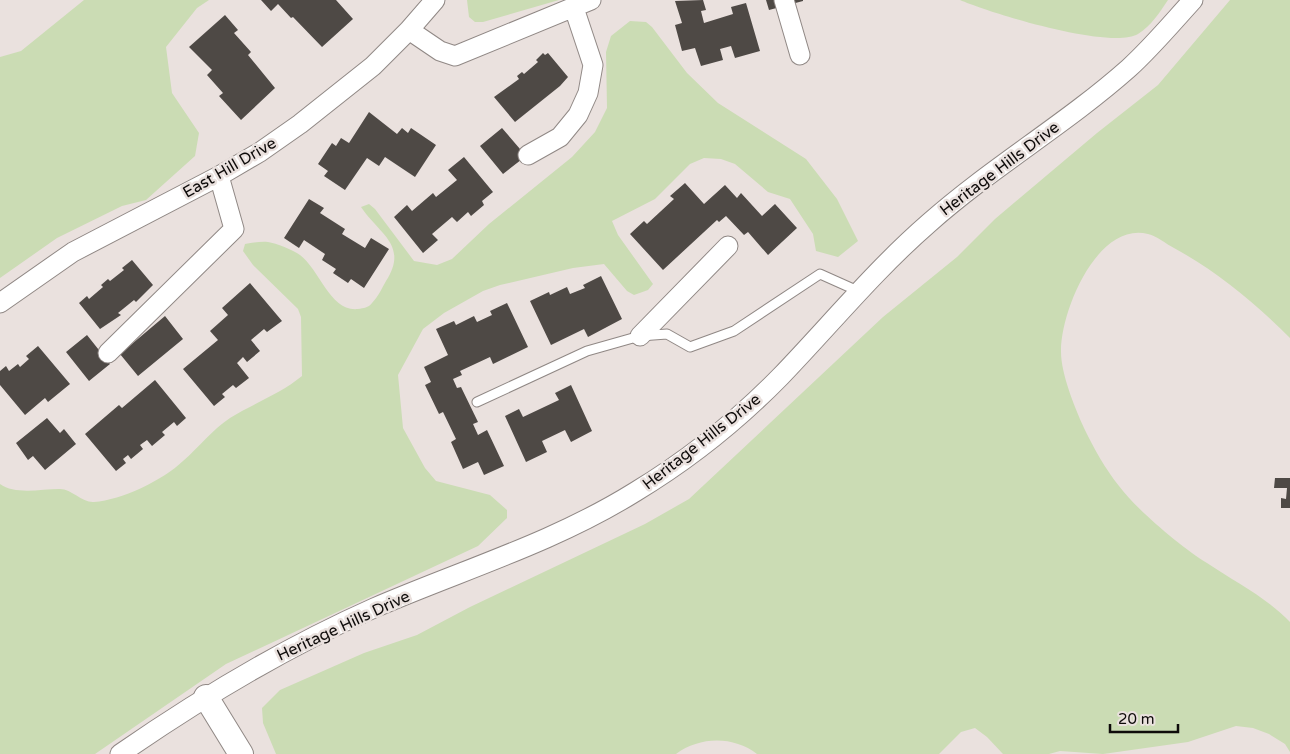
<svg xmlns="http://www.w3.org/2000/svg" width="1290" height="754" font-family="'Varela Round',sans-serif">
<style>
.green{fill:#cbdcb4}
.building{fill:#4e4945}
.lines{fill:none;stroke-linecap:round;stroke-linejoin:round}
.service-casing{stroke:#908885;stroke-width:11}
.minor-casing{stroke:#908885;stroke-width:21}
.tertiary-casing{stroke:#908885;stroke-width:26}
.service{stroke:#fff;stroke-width:9}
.minor{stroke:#fff;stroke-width:19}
.tertiary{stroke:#fff;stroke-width:24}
.labels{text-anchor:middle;stroke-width:5;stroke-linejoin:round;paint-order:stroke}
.street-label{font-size:16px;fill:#0e0b0a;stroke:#eae1de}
</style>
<rect width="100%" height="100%" fill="#eae1de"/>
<!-- green -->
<path class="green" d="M84 0H209L197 8 166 47 172 93 199 133 195 156 146 200 122 206 57 238 0 278V57L21 51Z
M467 0H559L483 22H475L469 17Z
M960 0H1168C1160 12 1151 26 1138 34 1110 50 990 13 960 0Z
M1230 0H1290V338C1255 303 1218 272 1174 248 1166 244 1157 236 1148 234 1097 221 1060 313 1061 352 1061 374 1075 408 1084 428 1093 447 1106 470 1119 486 1137 510 1181 547 1207 563 1235 582 1266 597 1290 622V752L1285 744 1269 734 1253 728 1236 726 1188 742 1103 754 1060 751 1049 754H1003L987 737 975 728 961 732 939 754H757C734 736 700 736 676 754H276L263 723 262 708 280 690 364 653 417 635 470 607 645 524 689 499 883 317 957 257 995 219 1097 133 1158 85Z
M630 21 646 22 652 27 687 73 718 103 806 159 837 199 858 241 838 257 816 251 813 234 790 199 768 192 735 164 721 159 704 158 690 164 655 199 612 221 618 235 653 284 648 290 634 295 627 291 604 264 573 268 500 285 483 291 444 313 423 329 398 375 403 428 425 468 436 481 490 495 507 510V518L478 546 226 664 95 754H0V484C15 495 41 489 59 489 71 488 82 503 94 502 122 500 163 480 183 461 199 447 212 430 230 418 254 403 280 394 302 376L301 317 298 309 253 265 243 251 245 244C252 243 261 241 268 242 276 243 293 250 300 255 320 270 330 312 358 309 364 308 368 308 372 303 378 297 382 288 386 281 409 245 379 234 361 207L369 204 375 209 414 261 437 265 452 259 489 224 572 157 595 132 607 108 606 52 611 36Z"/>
<!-- building -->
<path class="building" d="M261 0H336L353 19 322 47 293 17 291 18 278 4 271 11Z
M703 0 706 10 701 11 704 23 733 14 731 7 746 3 760 51 735 58 731 46 720 49 723 60 701 66 695 48 682 51 675 25 682 23 675 1Z
M766 0H803V1L769 10Z
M225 15 238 30 234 33 251 52 248 55 275 88 241 120 219 96 223 93 207 75 212 70 189 47Z
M543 53 545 55 548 53 568 77 560 86 515 122 494 97 519 79 517 76 522 72 524 74 538 62 536 60Z
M369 112 397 134 402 128 408 133 411 128 436 145 415 177 385 157 379 166 367 158 345 190 324 176 328 171 318 164 332 143 336 146 341 138 349 143Z
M502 128 526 156 503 174 480 146Z
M464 157 493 192 482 201 484 205 471 216 468 212 457 222 452 217 432 234 438 240 423 253 394 217 407 205 412 211 433 193 436 197 457 180 448 170Z
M685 183 704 204 725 185 737 198 741 193 762 216 775 204 797 228 768 255 748 232 744 235 726 216 719 222 717 220 663 270 630 234 644 221 647 224 674 199 670 196Z
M309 199 324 208 320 213 345 229 342 234 365 248 371 238 389 249 364 288 351 279 348 283 333 273 336 269 322 260 325 254 304 240 299 248 284 238Z
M132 260 153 285 136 302 134 300 118 313 121 315 100 329 79 303 87 296 89 299 103 287 101 285 108 279 110 281 124 270 122 268Z
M601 276 622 319 588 337 584 329 551 345 530 301 549 292 550 295 567 287 570 294 585 288 583 285Z
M250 283 282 321 267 332 264 329 251 340 260 351 247 362 243 357 237 363 249 378 236 388 233 385 222 394 225 397 214 406 183 369 218 340 210 331 228 315 222 308Z
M507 303 528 347 493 364 490 357 460 371 462 375 453 379 457 388 461 387 478 422 473 424 478 435 487 430 504 466 484 475 478 462 463 469 451 442 456 439 443 412 439 414 425 385 431 382 424 367 448 355 436 329 454 321 456 325 474 316 477 322 492 315 490 311Z
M165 316 183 339 138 376 120 354Z
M87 335 110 364 89 381 66 352Z
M38 346 70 384 48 402 45 398 25 415 0 385V371L6 366 9 371 18 364 20 367 29 359 26 356Z
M155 380 186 418 177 426 174 422 162 432 165 435 152 446 147 440 140 445 143 449 131 459 128 455 123 459 126 463 116 471 85 434 119 405 122 408Z
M571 385 592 431 571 442 565 430 542 441 547 452 526 462 505 416 519 409 523 417 559 400 555 393Z
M47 418 60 433 64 429 76 444 45 470 33 456 28 460 16 443Z
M1275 478H1290V508H1281V498L1286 499 1287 488H1274Z"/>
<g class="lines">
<!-- service casing -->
<g class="service-casing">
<path id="service" d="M477 402 587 351 640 336 667 334 690 347 734 331 820 274 858 291"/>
</g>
<!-- minor casing -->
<g class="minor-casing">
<path id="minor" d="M784 0 800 55
M409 30 440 51 455 56 591 0
M528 155 560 137 578 115 588 93 593 65 574 8
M0 303 73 252 219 176 260 152 300 124 373 66 409 30 435 0
M640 336 728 246
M108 353 234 229 219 176
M120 754C201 698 284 648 374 608 462 570 553 543 635 492 688 460 738 420 781 376 830 325 875 270 929 223 992 167 1066 124 1129 68 1152 47 1172 23 1193 0"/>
</g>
<!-- tertiary casing -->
<g class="tertiary-casing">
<path id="tertiary" d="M206 697 241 754"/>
</g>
<!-- service -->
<use href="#service" class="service"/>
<!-- minor -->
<use href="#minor" class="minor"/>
<!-- tertiary -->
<use href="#tertiary" class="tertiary"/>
</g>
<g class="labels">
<!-- street labels -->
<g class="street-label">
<text transform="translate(229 167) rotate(-30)" y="6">East Hill Drive</text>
<text transform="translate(999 168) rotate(-37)" y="6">Heritage Hills Drive</text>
<text transform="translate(701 441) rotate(-38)" y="6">Heritage Hills Drive</text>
<text transform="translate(343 625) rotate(-25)" y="6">Heritage Hills Drive</text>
</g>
</g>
<!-- scale -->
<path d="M1110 724v8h68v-8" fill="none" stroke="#0e0b0a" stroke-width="2.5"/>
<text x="1118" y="724" font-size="15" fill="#0e0b0a" stroke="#eae1de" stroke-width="4" paint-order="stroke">20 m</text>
</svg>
